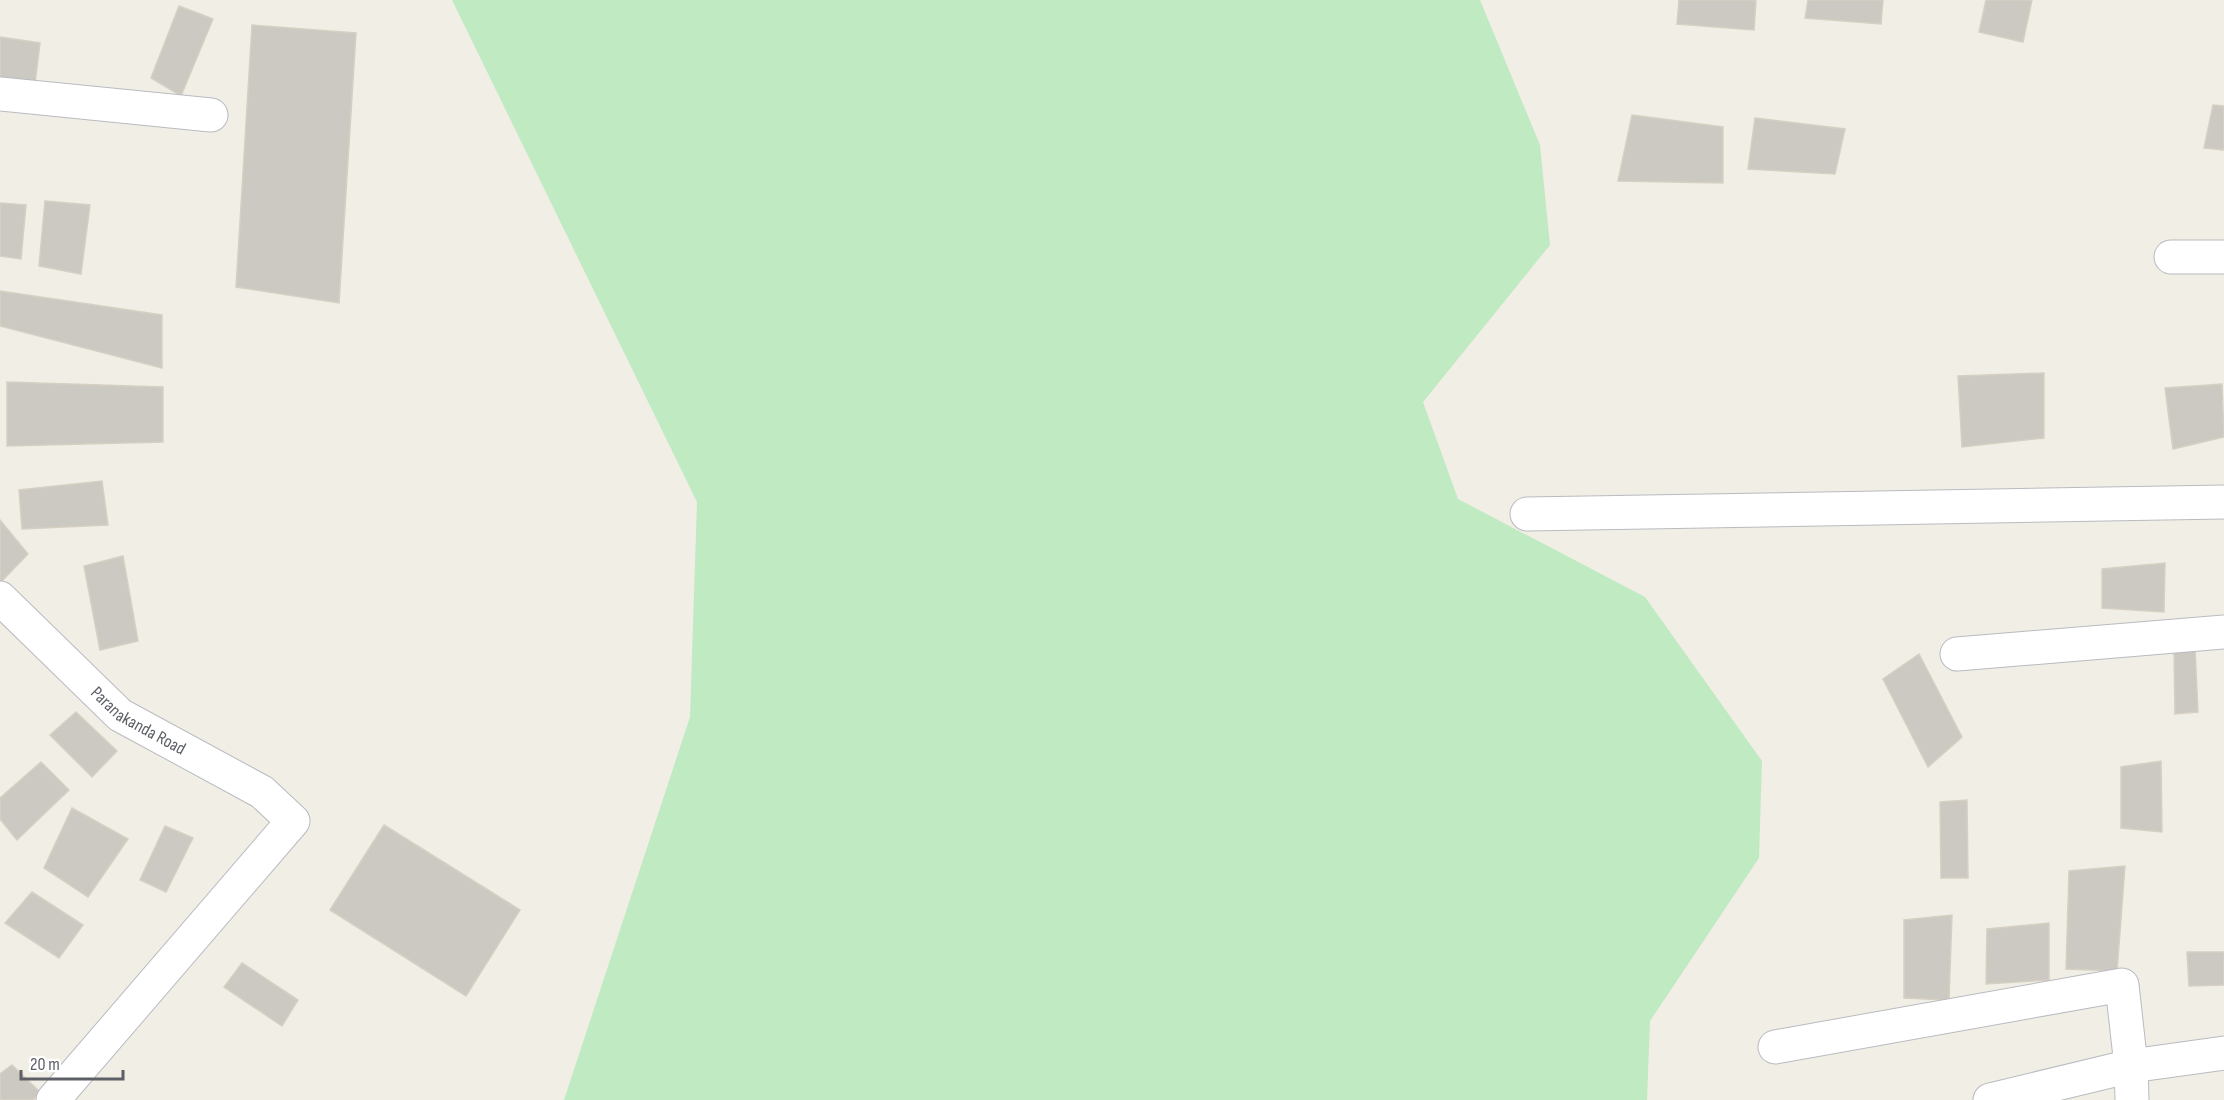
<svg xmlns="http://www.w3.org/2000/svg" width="2224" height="1100" font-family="'Sofia Sans Condensed',sans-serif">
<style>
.green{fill:#c0eac1}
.building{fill:#ccc8c2;stroke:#d6d0c3;stroke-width:1.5}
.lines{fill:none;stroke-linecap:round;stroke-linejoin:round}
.street-casing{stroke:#b8bbc0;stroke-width:35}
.street{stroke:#fff;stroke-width:33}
.labels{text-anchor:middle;stroke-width:5;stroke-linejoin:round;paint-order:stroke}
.street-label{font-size:18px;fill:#5d6167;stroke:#fff}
</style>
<rect width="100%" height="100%" fill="#f1eee5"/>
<!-- green -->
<path class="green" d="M452 0H1480L1540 145 1550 245 1423 402 1458 499 1645 597 1762 761 1759 858 1650 1021 1647 1100H564L690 717 697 502Z"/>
<!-- building -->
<path class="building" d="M1679 0H1756L1754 30 1677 24Z
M1808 0H1883L1881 24 1805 18Z
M1986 0H2032L2023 42 1979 32Z
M179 6 213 19 181 96 151 78Z
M252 25 356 33 339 303 236 287Z
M0 37 40 43 35 84 0 80Z
M2213 105 2224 106V150L2204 148Z
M1632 115 1723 127V183L1618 181Z
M1755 118 1845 129 1835 174 1748 169Z
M45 201 90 205 81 274 39 266Z
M0 203 26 205 21 259 0 256Z
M0 291 162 315V368L0 326Z
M2044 373V438L1962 447 1958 376Z
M7 382 163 387V442L7 446Z
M2222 384 2224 437 2173 449 2165 388Z
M102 481 108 525 22 529 19 490Z
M0 520 28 554 0 583Z
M123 556 138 641 100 650 84 566Z
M2165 563 2164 612 2102 608V569Z
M2195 648 2198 712 2175 714 2174 650Z
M1919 654 1962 737 1928 767 1883 679Z
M76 712 117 751 92 777 50 735Z
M2161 761 2162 832 2121 828V767Z
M41 762 69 790 17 840 0 819V798Z
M1967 800 1968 878H1941L1940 802Z
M72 808 128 839 88 897 44 868Z
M384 825 520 910 466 996 330 910Z
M165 826 193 838 166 892 140 880Z
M2125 866 2117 971 2066 969 2069 871Z
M32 892 83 925 59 958 5 923Z
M1952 915 1949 1000 1904 998V920Z
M2049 923V980L1986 984 1987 929Z
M2187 952H2224V985L2189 986Z
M242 963 298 1000 282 1026 224 987Z
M12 1065 40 1092 33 1100H0V1074Z"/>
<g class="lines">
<!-- street casing -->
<g class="street-casing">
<g id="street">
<path d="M0 94 211 115"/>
<path d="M2171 257H2224"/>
<path d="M1527 514 2224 502"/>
<path id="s1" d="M0 598 120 715 262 792 293 821 53 1100"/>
<path d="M1957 654 2224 632"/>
<path d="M1775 1047 2122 985 2131 1066 2132 1100"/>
<path d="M1990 1100 2131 1066 2224 1053"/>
</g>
</g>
<!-- street -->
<use href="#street" class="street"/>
</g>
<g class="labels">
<!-- street labels -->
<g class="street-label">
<text dy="6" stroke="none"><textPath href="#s1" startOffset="186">Paranakanda Road</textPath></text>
</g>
</g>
<!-- scale -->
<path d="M21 1070v9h102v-9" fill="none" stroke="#5d6167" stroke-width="3"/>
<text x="30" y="1070" font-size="18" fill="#5d6167" stroke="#ffffff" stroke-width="4.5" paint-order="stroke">20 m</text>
</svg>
